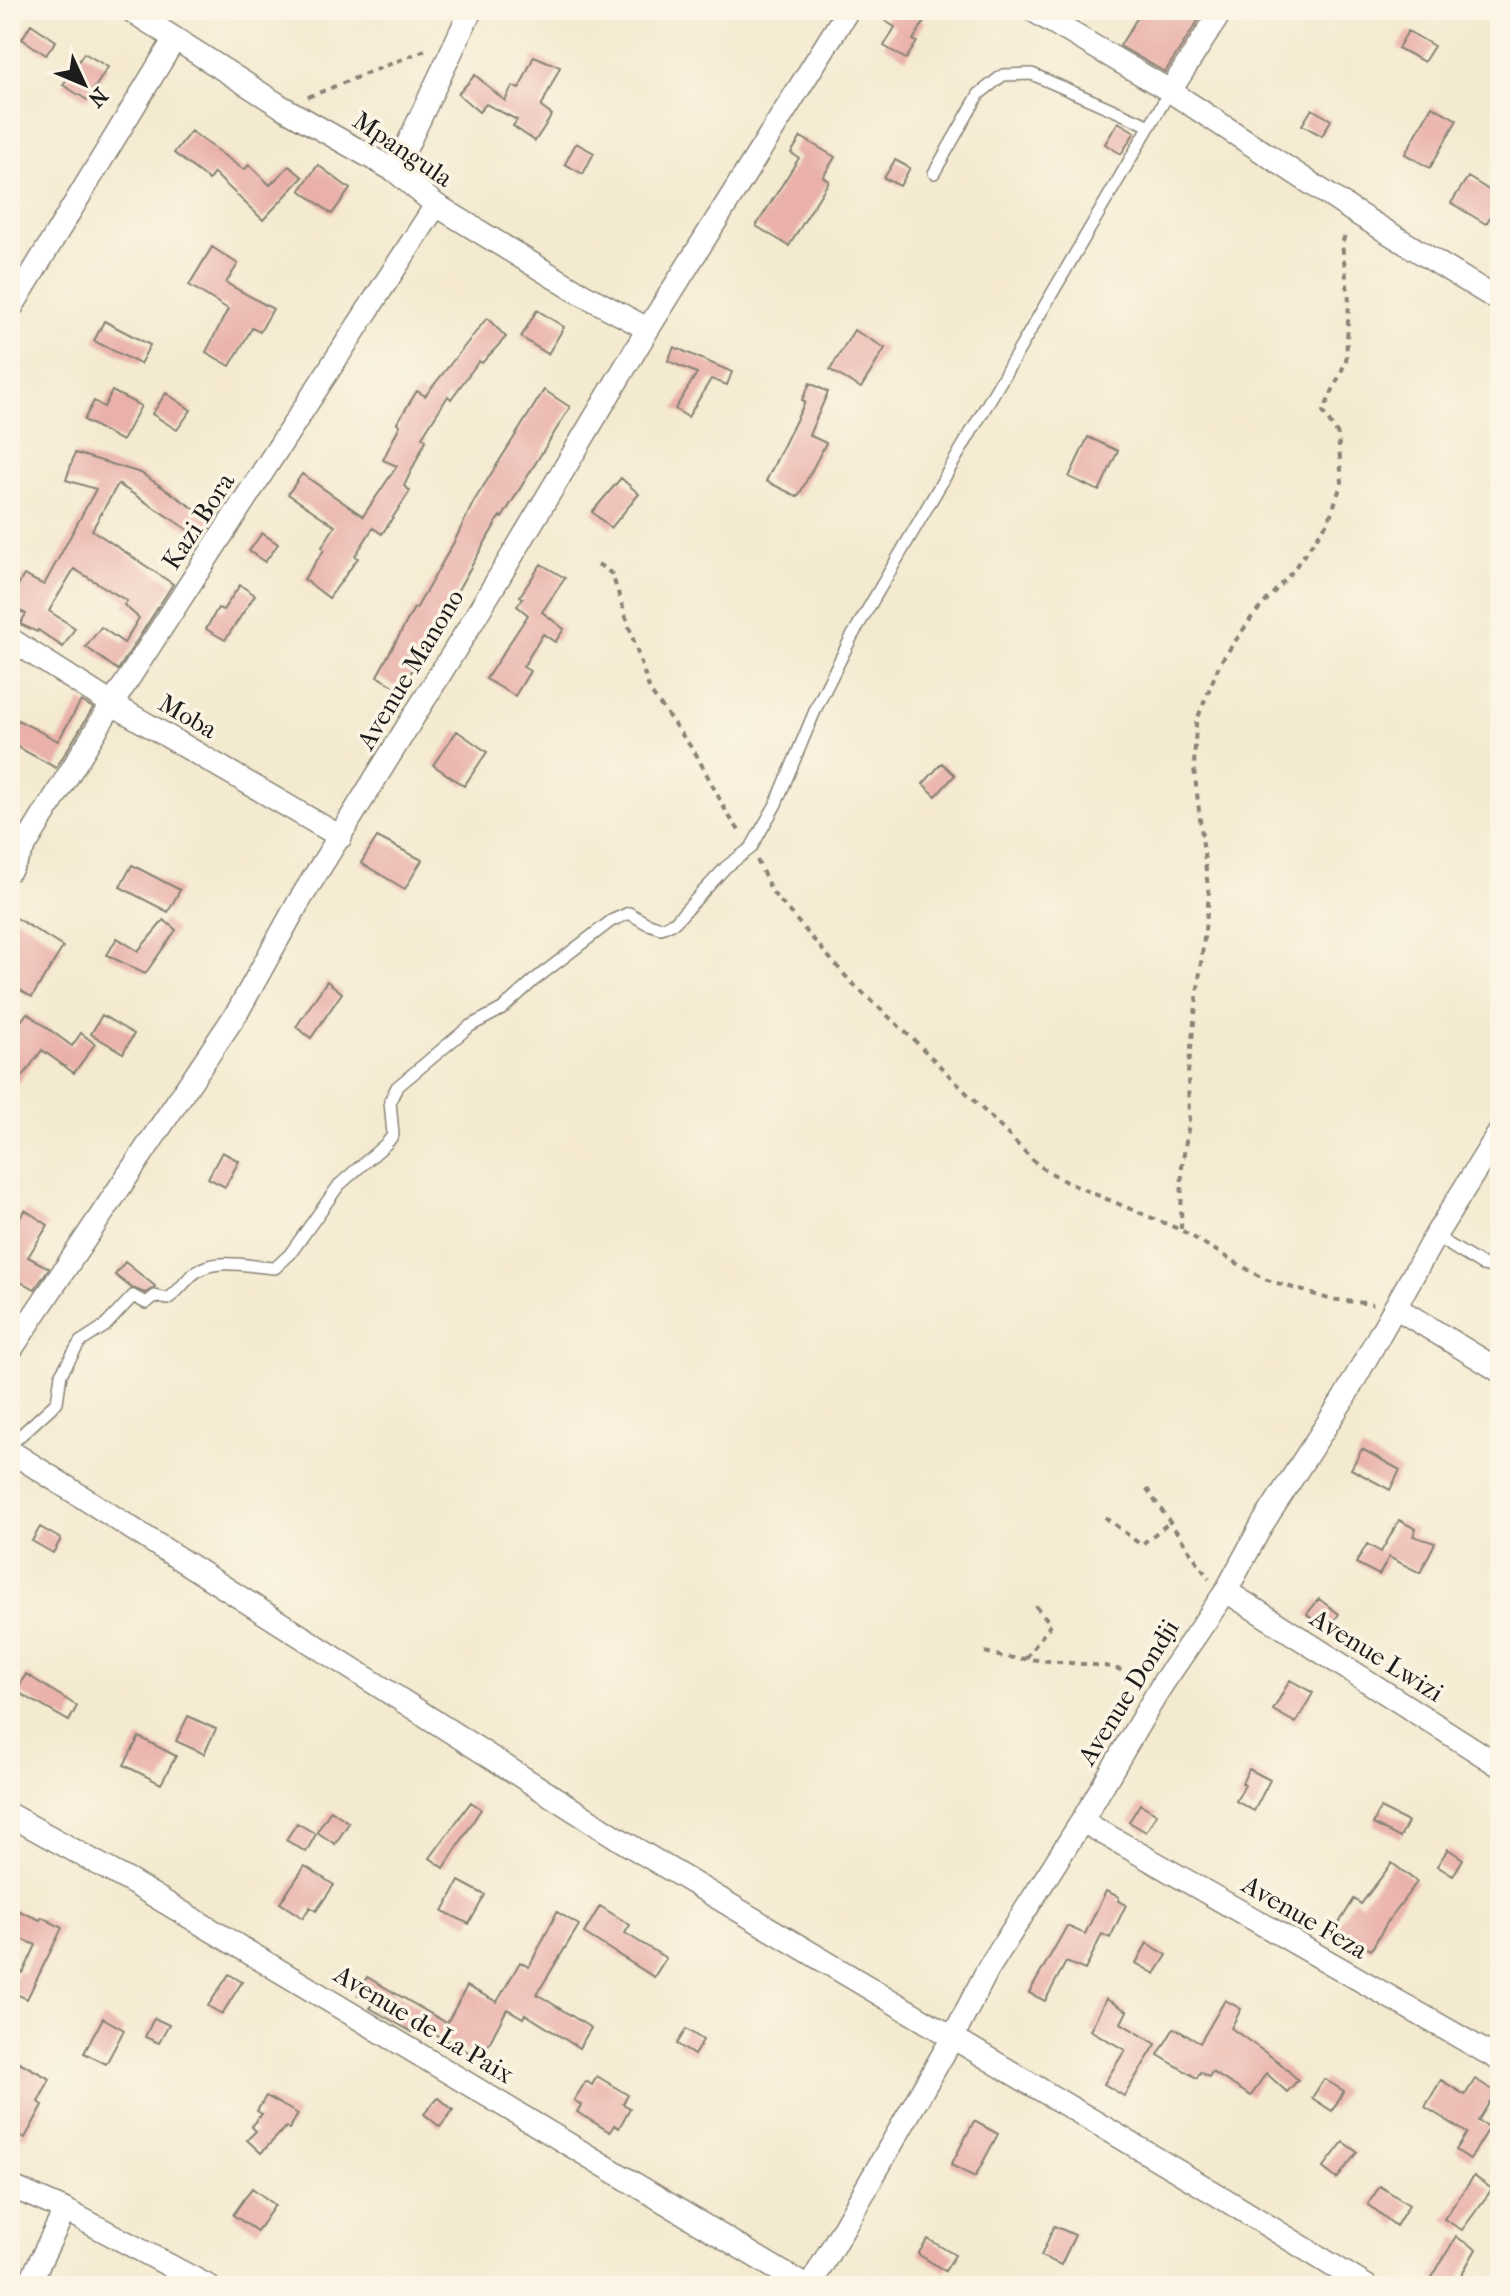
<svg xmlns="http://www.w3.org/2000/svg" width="1510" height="2296" font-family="'IM FELL French Canon',serif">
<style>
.building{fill:#e9b1aa}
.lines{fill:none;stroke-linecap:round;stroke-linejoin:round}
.lane-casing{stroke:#888376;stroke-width:14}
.street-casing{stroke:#888376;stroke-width:25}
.path{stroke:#888376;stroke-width:4;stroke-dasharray:6 6;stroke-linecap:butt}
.lane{stroke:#fff;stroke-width:11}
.street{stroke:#fff;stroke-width:22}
.labels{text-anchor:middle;stroke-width:7;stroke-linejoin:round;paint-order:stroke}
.street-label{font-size:26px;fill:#1c1c1c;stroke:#fcf5e5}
</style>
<rect width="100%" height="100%" fill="#fcf5e5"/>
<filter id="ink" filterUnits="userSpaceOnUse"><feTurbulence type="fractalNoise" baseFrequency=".0125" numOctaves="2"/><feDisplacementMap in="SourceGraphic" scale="16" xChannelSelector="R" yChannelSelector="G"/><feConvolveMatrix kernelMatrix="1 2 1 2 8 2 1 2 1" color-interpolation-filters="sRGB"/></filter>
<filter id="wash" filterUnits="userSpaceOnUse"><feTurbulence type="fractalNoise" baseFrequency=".006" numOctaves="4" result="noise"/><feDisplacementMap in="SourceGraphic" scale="32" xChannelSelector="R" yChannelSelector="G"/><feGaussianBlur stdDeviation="1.8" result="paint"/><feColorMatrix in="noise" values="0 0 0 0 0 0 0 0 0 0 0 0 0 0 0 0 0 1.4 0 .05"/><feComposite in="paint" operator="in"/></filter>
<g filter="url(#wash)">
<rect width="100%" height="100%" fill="#f4ead0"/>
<g id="blocks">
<!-- building -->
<path class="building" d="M892 10H918L915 16 924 22 913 40 917 42 906 59 884 46 895 27 885 21Z
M1142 10H1205L1165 72 1120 46Z
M31 24 56 41 46 55 22 39Z
M1408 31 1434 46 1424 62 1398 48Z
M84 53 108 67 87 100 63 85Z
M534 56 560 67 541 107 552 115 535 141 513 126 517 120 486 104 479 112 458 94 475 75 505 101 512 86 519 89Z
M1432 106 1457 120 1430 168 1405 154Z
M1312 109 1331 120 1322 136 1302 125Z
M1118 122 1135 132 1121 154 1105 144Z
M191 131 244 170 249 165 270 185 289 166 303 177 263 220 214 173 209 180 174 153Z
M801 137 835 157 823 177 829 181 789 246 756 226 799 158 791 153Z
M576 143 594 153 583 174 565 164Z
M895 160 910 168 900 186 884 178Z
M318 165 350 189 332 214 300 190Z
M1468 177 1500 197V202L1486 224 1451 203Z
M212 247 238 264 226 283 273 309 260 332 252 328 230 366 206 352 228 309 189 285Z
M537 310 564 327 548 354 521 337Z
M487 318 506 337 482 363 479 361 451 399 448 396 422 437 426 440 404 486 410 491 382 534 373 528 355 556 358 558 329 598 304 579 324 550 322 547 335 526 288 494 302 474 363 516 397 466 383 460 400 425 397 423 417 391 425 396Z
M104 321 150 345 140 364 94 341Z
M854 330 885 348 861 388 830 370Z
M674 347 732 372 727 385 711 379 688 417 675 409 697 373 668 361Z
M810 383 828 392 809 435 826 443 798 497 766 481 805 402 802 400Z
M544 390 570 407 502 518 500 516 401 690 377 676 414 608 416 609 454 542 474 501Z
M112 391 141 406 122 441 84 420 94 401 104 407Z
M166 393 191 410 177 430 152 414Z
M1088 437 1118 451 1099 491 1069 477Z
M75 453 141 473 214 522 202 539 118 484 92 530 173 584 118 670 86 647 101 627 124 643 139 618 124 605 127 601 74 569 49 611 75 628 63 647 38 630 37 632 20 624 26 614 10 606V599L24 575 44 585 96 489 66 480Z
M621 478 639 494 611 528 592 512Z
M262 533 278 544 265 562 249 551Z
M541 564 565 578 542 612 564 629 555 642 543 634 523 667 530 671 515 696 486 679 528 615 517 606 523 598 520 596Z
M240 585 255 595 225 640 206 629 218 608 223 610Z
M81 701 93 708 56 768 10 743V716L58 741Z
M457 731 487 752 464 786 433 765Z
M942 763 955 775 936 796 923 784Z
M377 837 422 860 405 889 361 863Z
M132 865 180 890 168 912 120 887Z
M10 914 63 947 32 997 10 984Z
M164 920 176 930 145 974 107 955 117 938 138 951Z
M327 981 342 993 311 1038 296 1027Z
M27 1013 72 1046 81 1033 95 1044 74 1073 42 1050 10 1094V1037Z
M102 1015 134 1034 123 1053 91 1034Z
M222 1152 239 1161 225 1187 208 1178Z
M25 1210 48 1225 28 1257 49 1268 35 1289 14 1279 10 1285V1233Z
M125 1262 155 1286 154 1288 145 1293 132 1288 115 1275Z
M1362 1449 1400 1470 1390 1490 1351 1469Z
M1399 1520 1416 1529 1413 1536 1435 1543 1420 1573 1389 1557 1379 1575 1356 1563 1367 1544 1381 1552Z
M40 1527 61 1539 53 1553 32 1541Z
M1319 1599 1339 1614 1325 1633 1307 1614Z
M26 1674 77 1706 69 1721 16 1691Z
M1290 1680 1313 1693 1296 1723 1273 1710Z
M188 1716 216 1729 204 1754 176 1741Z
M139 1737 176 1756 161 1784 124 1765Z
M1249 1769 1270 1780 1254 1811 1236 1801 1245 1785 1242 1783Z
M471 1802 481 1809 444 1868 430 1858Z
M1140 1804 1157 1814 1146 1832 1129 1822Z
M1380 1808 1408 1822 1400 1838 1373 1824Z
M331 1810 349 1823 335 1844 317 1832Z
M297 1823 316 1834 306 1852 286 1840Z
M1448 1849 1463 1859 1453 1876 1437 1866Z
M1392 1863 1417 1882 1388 1921 1371 1950 1336 1928 1354 1899 1361 1904Z
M305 1866 334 1885 316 1911 310 1907 303 1918 280 1903Z
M459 1881 485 1895 469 1924 443 1911Z
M1106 1891 1119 1897 1118 1901 1126 1905 1110 1938 1102 1934 1085 1970 1066 1962 1045 2001 1029 1993 1067 1926 1085 1934Z
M600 1906 630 1925 625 1933 666 1958 654 1977 584 1933Z
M10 1907 40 1920 42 1917 62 1928 27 1999 10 1991V1988L18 1971 23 1973 36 1945 10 1934Z
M557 1912 579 1925 537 1994 591 2028 579 2048 525 2014 523 2018 507 2009 481 2059 417 2024 412 2032 370 2008 373 2002 358 1995 367 1977 447 2023 467 1986 497 2002 520 1962 529 1967Z
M1147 1943 1167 1955 1155 1974 1136 1963Z
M229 1974 242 1982 222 2014 208 2006Z
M1106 1999 1127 2011 1121 2023 1156 2044 1124 2096 1104 2084 1125 2050 1090 2030Z
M1225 2000 1241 2009 1231 2028 1280 2063 1298 2080 1287 2092 1266 2073 1251 2096 1212 2072 1209 2077 1200 2072 1197 2078 1158 2055 1174 2028 1200 2043Z
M103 2018 124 2030 106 2064 84 2053Z
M154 2018 169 2025 159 2043 145 2037Z
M686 2029 703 2040 694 2055 677 2044Z
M10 2057 50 2079 38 2102 43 2105 25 2138 11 2130 16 2121 10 2117Z
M597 2076 628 2095 623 2104 630 2108 619 2128 614 2125 610 2132 577 2112 581 2105 574 2100 586 2081 592 2085Z
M1324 2079 1344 2091 1332 2111 1312 2098Z
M1475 2079 1496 2092 1478 2121 1490 2127 1470 2159 1456 2150 1467 2133 1425 2107 1441 2080 1465 2095Z
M266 2096 298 2114 289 2129 286 2127 261 2153 247 2140 256 2131 251 2126 262 2114 257 2111Z
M438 2097 453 2110 440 2127 424 2114Z
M974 2121 998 2134 975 2177 951 2165Z
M1343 2142 1357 2152 1337 2179 1323 2168Z
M1474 2176 1492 2189 1462 2230 1444 2219Z
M1380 2186 1409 2205 1396 2226 1368 2204Z
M252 2188 275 2205 257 2231 233 2215Z
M1054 2226 1075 2235 1061 2265 1041 2256Z
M1456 2237 1476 2249 1455 2286H1444L1431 2279Z
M928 2239 955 2255 945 2271 918 2254Z"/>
</g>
</g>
<g filter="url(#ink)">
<use href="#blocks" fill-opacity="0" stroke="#888376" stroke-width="2"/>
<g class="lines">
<!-- lane casing -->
<g class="lane-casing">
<path id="lane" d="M934 173 979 94 1003 75 1032 74 1150 126
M1435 1236 1482 1265 1500 1269
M10 1445 57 1402 61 1374 80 1342 105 1326 133 1296 146 1303 155 1296 167 1299C180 1292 186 1277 199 1270 220 1258 252 1267 275 1268L290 1254 339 1185 387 1143 393 1135 390 1101 397 1087 470 1026 502 1009 533 981 611 921 629 913 646 923 661 928 675 922 726 867 751 848 776 804 817 706 851 638 1170 91"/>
</g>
<!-- street casing -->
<g class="street-casing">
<path id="street" d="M130 10 282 107 395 171 436 205 575 290 648 329
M1032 10 1170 91 1353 211 1500 301
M1170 91 1222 10
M395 171 471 10
M10 310 174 40
M10 639 112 704 341 837
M10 870 112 704 436 205
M1395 1307 1500 1371
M10 1351 238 1011 298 903 468 629 648 329 848 10
M10 1451 624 1842 1216 2194 1366 2286
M1226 1591 1500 1766
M10 1815 133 1883 805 2286
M1082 1821 1500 2060
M10 2186 65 2210 208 2286
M28 2286 65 2210
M810 2286 953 2037 988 1969 1082 1821 1163 1683 1226 1591 1263 1523 1344 1398 1435 1236 1500 1131"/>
</g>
<!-- path -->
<path class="path" d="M308 97 430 48
M598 564 612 574 650 691 696 754 727 813 742 835
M757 860 772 892 849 980 916 1042 1038 1165 1066 1182 1181 1230 1264 1279 1329 1299 1373 1304
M1181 1229 1182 1166 1189 1123 1188 1073 1209 896 1194 768 1196 722 1220 663 1252 617 1291 573 1329 520 1342 482 1338 435 1323 412 1346 361 1349 301 1342 244 1346 232
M1147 1489 1209 1579
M1105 1517 1141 1545 1170 1522
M985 1652 1003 1657 1105 1666 1146 1676
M1026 1658 1051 1624 1034 1604"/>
<!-- lane -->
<use href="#lane" class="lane"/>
<!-- street -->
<use href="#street" class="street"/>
</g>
</g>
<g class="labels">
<!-- street labels -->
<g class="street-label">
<text transform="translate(403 149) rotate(34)" y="9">Mpangula</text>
<text transform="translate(198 521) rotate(-57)" y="9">Kazi Bora</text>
<text transform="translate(410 669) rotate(-59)" y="9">Avenue Manono</text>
<text transform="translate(188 716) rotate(30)" y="9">Moba</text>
<text transform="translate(1377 1655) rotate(32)" y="9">Avenue Lwizi</text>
<text transform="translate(1128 1692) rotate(-58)" y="9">Avenue Dondji</text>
<text transform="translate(1305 1917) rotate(30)" y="9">Avenue Feza</text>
<text transform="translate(424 2024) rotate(31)" y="9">Avenue de La Paix</text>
</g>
</g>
<!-- margin -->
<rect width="1510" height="2296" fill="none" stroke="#fcf5e5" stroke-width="40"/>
<!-- north arrow -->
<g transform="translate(84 84) rotate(134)" stroke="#fcf5e5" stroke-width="6" paint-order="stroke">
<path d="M0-6L14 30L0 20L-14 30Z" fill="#1c1c1c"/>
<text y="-12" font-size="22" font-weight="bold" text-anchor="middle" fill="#1c1c1c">N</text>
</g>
</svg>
